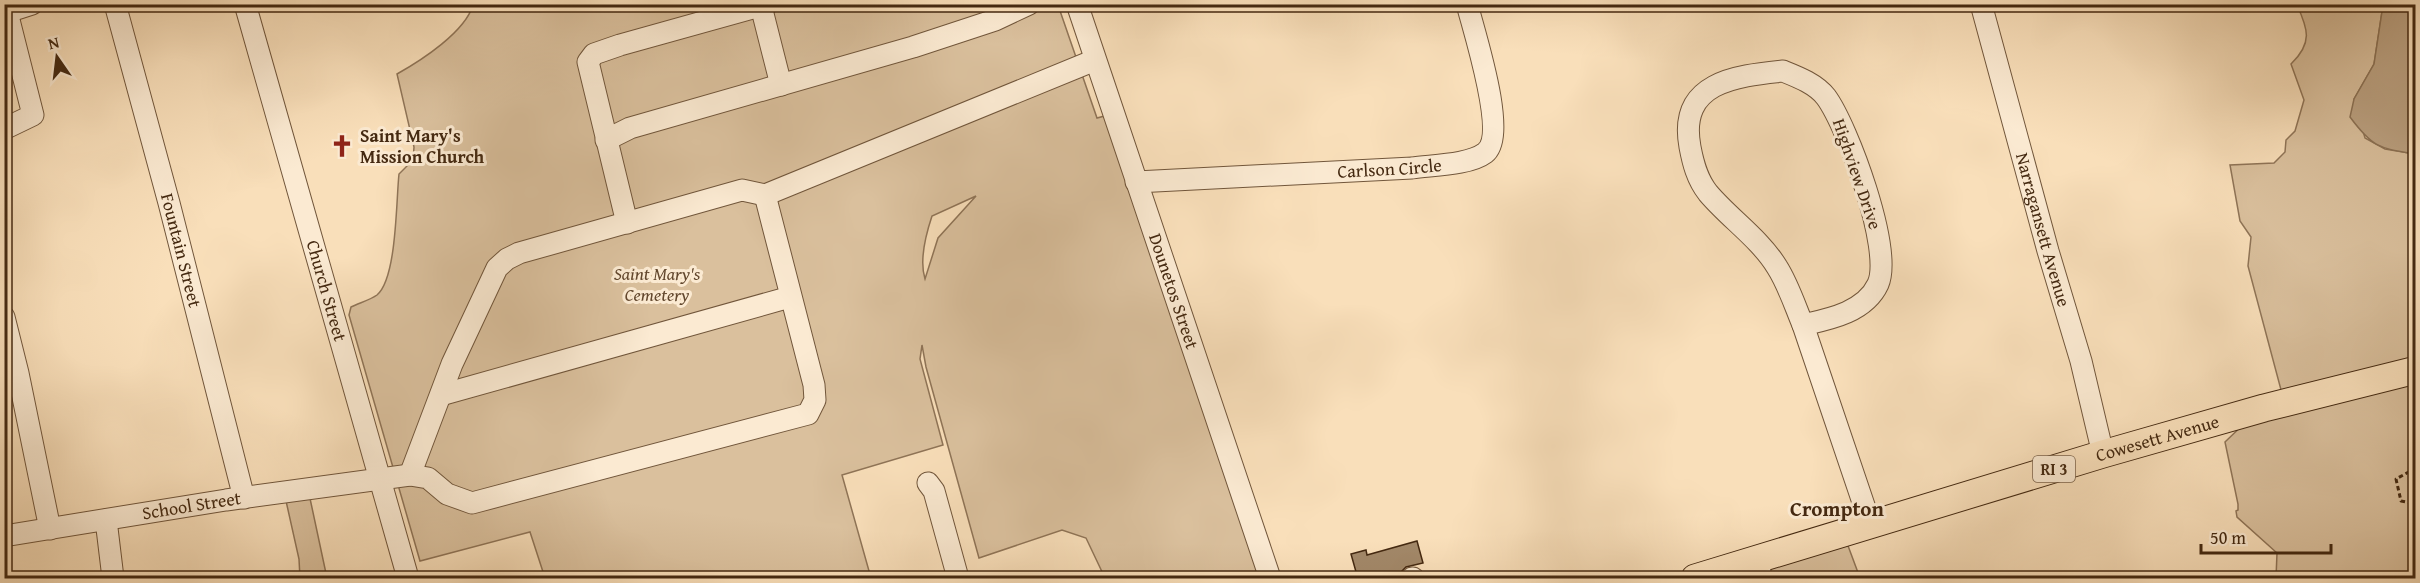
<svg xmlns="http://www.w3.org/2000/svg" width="2420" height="583" font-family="'Gentium Book Plus',serif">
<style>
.green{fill:#dac09d;stroke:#8f7457;stroke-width:1.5;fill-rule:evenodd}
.water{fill:#bba181;stroke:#8b7154;stroke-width:1.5}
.building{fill:#a28869;stroke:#442911;stroke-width:1.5}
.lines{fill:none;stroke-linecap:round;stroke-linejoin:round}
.minor-casing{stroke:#71563b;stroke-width:23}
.major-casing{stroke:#442911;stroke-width:29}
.path{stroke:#442911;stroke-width:3;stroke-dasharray:4.5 3;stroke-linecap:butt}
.minor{stroke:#fbead2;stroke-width:21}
.major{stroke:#f9dfba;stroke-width:27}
.labels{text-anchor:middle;stroke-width:6;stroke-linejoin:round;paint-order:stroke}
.shield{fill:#fbead2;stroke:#7b634b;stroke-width:1.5}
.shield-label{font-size:16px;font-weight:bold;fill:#442911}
.poi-label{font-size:18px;font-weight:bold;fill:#442911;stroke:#fbead2;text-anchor:start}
.street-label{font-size:18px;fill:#442911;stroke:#fbead2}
.park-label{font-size:18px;font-style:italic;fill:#62472d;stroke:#fbead2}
.quarter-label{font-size:21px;font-weight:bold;fill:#442911;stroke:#fbead2}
</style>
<rect width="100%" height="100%" fill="#f9dfba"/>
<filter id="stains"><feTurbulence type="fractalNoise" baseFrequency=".00333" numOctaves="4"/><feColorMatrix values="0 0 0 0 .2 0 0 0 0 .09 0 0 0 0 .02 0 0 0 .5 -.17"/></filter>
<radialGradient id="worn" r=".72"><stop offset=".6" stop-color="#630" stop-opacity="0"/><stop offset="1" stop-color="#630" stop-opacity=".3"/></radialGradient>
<!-- green -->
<path class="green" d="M473 5H1058L1097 118 1112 114 1270 578H1105L1086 538 1062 530 979 558 926 367 922 345 920 359 943 445 842 475 871 578H545L530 532 420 561 349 315 351 307C359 303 370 300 377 295 397 278 396 201 399 174L413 160 414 147 397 74C422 60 465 32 473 5ZM976 196 938 238 925 279C919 260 926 234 932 216Z
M2297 5H2383L2374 64 2354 99 2365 138 2385 149 2415 154V578H2276L2277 553 2237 517 2236 511 2238 510V504L2225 442 2251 417 2284 401 2248 266 2251 237 2240 221 2230 165 2274 163 2285 152 2286 140 2295 131 2304 100 2291 64C2313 43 2308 29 2297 5Z
M308 489 327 578H300L299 559 284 492Z
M1844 535 1860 578H1760L1758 559Z"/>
<!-- water -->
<path class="water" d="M2383 5H2415V154C2379 148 2373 148 2350 117L2354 99 2374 64Z"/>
<!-- building -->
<path class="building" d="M1417 541 1423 563 1406 567 1401 572 1380 579H1358L1351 554 1366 550 1367 555Z"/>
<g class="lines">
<!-- minor casing -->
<g class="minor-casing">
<g id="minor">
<path id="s1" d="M115 4 169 203 244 498"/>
<path id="s2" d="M245 4 408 578"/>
<path id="s3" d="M1077 4 1270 578"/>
<path id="s4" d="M1981 4 2048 251 2081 361 2103 454"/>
<path d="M761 6 781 85"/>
<path d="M4 13 32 4"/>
<path d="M1783 71C1798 77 1816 84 1826 97 1848 127 1893 250 1878 284 1865 312 1830 319 1803 325 1795 306 1788 284 1777 267 1760 239 1729 218 1708 193 1697 179 1693 163 1690 147 1678 82 1735 76 1783 71Z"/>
<path d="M4 129 33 115 7 12"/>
<path d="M606 140 630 128 913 47 995 20 1029 4"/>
<path id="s5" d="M1136 182 1412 168C1432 165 1469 165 1485 153 1508 135 1474 32 1467 4"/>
<path d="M627 223 588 62 594 54 620 45 767 4"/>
<path d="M4 317 18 373 50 529"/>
<path d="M1803 325 1871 526"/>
<path d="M441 395 790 297"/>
<path d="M410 475 452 364 497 268 507 259 519 253 742 190 765 195 1095 60"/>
<path d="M928 483 934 491 958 578"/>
<path d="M106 520 113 578"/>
<path id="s6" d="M4 536 226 500 410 475 428 478 447 494 472 503 808 414 815 400 814 385 765 195"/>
<path d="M1758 560 1761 578"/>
<path d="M1412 578H1413"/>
</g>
</g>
<!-- major casing -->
<g class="major-casing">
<g id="major">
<path id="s7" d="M1695 578 2103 454 2264 408 2416 370"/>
</g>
</g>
<!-- path -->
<path class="path" d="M2416 468 2396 479 2401 501 2416 504"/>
<!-- minor -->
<use href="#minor" class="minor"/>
<!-- major -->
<use href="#major" class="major"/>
</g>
<!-- icons -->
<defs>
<g id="church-bare" transform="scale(1.8)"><path d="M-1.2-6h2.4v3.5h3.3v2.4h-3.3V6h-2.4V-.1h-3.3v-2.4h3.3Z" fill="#8f2418" stroke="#fbead2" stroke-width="2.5" paint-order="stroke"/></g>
</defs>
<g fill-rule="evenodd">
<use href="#church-bare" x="342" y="146"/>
</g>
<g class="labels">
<!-- shield labels -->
<rect class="shield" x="2033" y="456" width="42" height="26" rx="4.5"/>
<g class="shield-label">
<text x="2054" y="475">RI 3</text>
</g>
<!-- poi labels -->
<g class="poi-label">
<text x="360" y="142">Saint Mary's<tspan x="360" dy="21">Mission Church</tspan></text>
</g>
<!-- street labels -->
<g class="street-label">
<text dy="6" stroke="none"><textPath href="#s5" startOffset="254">Carlson Circle</textPath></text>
<text transform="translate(1857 174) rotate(71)" y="6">Highview Drive</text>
<text dy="6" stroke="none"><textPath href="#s4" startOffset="234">Narragansett Avenue</textPath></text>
<text dy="6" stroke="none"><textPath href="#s1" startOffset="255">Fountain Street</textPath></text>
<text dy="6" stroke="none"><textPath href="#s2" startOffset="298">Church Street</textPath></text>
<text dy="6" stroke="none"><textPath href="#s3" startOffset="303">Dounetos Street</textPath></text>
<text dy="6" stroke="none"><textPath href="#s7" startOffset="483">Cowesett Avenue</textPath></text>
<text dy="6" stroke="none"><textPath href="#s6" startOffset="190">School Street</textPath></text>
</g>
<!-- park labels -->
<g class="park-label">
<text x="657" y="280">Saint Mary's<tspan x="657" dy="21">Cemetery</tspan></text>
</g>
<!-- quarter labels -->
<g class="quarter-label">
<text x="1837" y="516">Crompton</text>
</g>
</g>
<!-- margin -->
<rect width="2420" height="583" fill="none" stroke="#f9dfba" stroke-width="24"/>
<rect x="6" y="6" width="2408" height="571" fill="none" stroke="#442911" stroke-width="3"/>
<rect x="12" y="12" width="2396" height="559" fill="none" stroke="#442911" stroke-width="1.5"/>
<!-- north arrow -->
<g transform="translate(57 57) rotate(346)" stroke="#fbead2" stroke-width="4.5" paint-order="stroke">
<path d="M0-4.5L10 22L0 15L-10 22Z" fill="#442911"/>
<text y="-9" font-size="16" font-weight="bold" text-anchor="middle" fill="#442911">N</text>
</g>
<!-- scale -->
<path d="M2201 544v9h130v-9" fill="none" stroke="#442911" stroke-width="3"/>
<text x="2210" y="544" font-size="18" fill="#442911" stroke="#fbead2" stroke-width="4.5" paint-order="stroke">50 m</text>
<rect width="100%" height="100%" filter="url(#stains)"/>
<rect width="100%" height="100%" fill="url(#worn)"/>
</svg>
